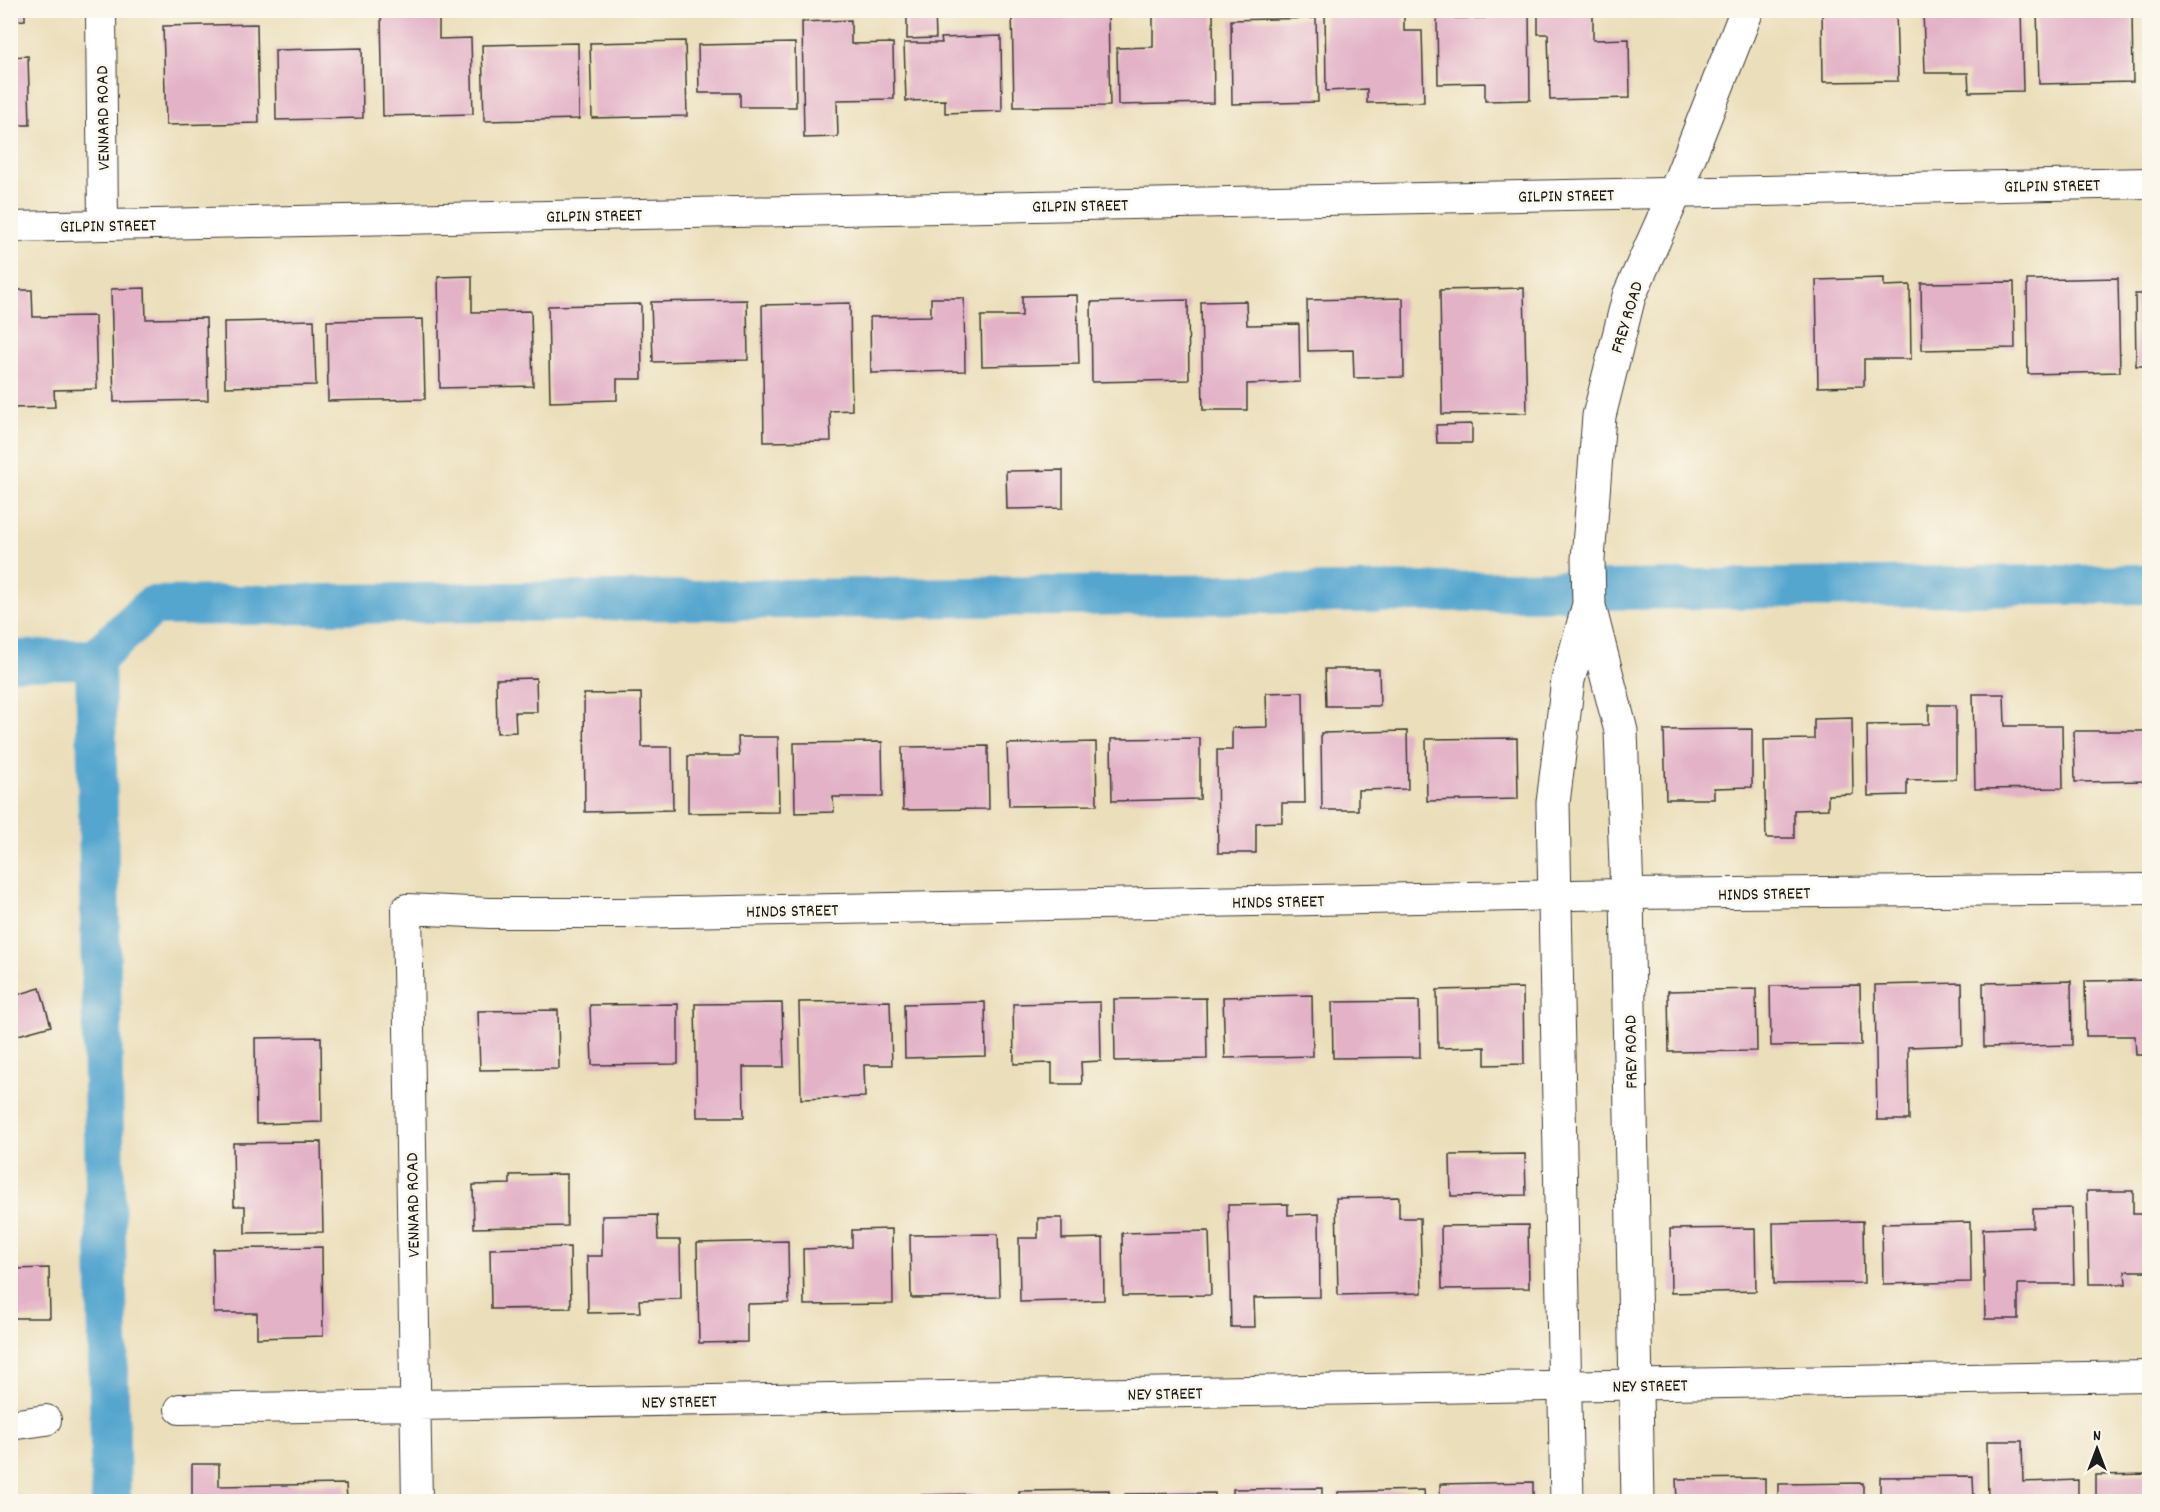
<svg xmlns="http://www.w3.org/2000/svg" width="2160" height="1512" font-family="Dekko,sans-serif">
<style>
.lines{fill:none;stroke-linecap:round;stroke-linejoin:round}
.canal{stroke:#54a6cf;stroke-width:40}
.building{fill:#e3b2c7}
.minor-casing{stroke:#3b3934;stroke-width:32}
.tertiary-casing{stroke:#3b3934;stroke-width:35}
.minor{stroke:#fff;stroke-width:30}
.tertiary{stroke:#fff;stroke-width:33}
.labels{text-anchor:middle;stroke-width:5;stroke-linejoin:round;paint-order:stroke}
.street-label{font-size:18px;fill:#1c1c1c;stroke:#fbf7ec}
</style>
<rect width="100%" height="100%" fill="#fbf7ec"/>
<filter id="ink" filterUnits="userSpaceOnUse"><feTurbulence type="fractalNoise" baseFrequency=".0167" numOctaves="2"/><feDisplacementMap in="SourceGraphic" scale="12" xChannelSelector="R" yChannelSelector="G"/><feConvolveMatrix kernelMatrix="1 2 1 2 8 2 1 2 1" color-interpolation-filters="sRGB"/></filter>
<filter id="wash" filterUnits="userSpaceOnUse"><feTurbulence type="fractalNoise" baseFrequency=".008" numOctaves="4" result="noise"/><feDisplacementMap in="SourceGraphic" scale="24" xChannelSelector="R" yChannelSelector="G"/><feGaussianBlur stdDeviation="1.35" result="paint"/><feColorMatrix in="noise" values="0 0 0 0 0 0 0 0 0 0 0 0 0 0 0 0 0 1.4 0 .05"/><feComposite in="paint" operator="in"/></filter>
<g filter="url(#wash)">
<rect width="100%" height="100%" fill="#ebdeba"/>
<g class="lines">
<!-- canal -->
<path class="canal" d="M95 659 111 1502
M10 660 95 659 152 606 2150 584"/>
</g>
<g id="blocks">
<!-- building -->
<path class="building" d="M10 10H25V20L10 21Z
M907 10H935L936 38 907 39Z
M1012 10H1038V16L1108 15 1110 106 1014 107Z
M1325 10H1404V31H1422L1424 102 1367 103V89L1326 91Z
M1485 10H1529L1530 100 1485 101V83L1438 84 1437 18H1485Z
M1538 10H1593V40L1629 39 1630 98 1550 100 1548 34H1538Z
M1822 10H1896L1898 81 1823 82Z
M1923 10H2021L2023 91 1969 92 1968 73H1925Z
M2037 10H2132L2133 82 2039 84Z
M2146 10H2150V74H2148Z
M1213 11 1214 103 1118 105 1117 48 1153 47V12Z
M439 13V39L471 38 473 114 383 116 381 14Z
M1316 18 1318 102 1232 104 1231 20Z
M851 20V44L893 43 894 99 837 100 838 137 804 138 802 22Z
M257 24 259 123 166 125 163 26Z
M1001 36 1002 111 945 113V100L906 101 904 43H942L941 38Z
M685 41 687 116 592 118 590 43Z
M578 43 579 119 484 121 482 45Z
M795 43 796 107H740V93H699L698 45Z
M362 48 363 118 276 120 275 50Z
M28 56 30 125H10V57Z
M472 276V312L531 311 533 386 440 388 438 277Z
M1884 278V286L1910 285 1911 359H1864V386L1818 387 1816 280Z
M2118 278 2120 372 2028 374 2027 280Z
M2014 282 2015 348 1922 350 1921 283Z
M145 288 146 319 206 318 208 400 114 402 111 289Z
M1524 288 1527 413 1442 414 1440 290Z
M10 290H32L33 317 95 316 97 389 54 390 55 407 10 408Z
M2135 294H2150V366H2136Z
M1077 295 1079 364 982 366 981 316H1022V296Z
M931 298H964L965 371 871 373 870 317 931 316Z
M1403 298 1404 377 1354 378 1353 350 1308 351 1307 300Z
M747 300 748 360 653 362 651 302Z
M1188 300 1189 380 1092 382 1091 302Z
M1246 301 1247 325 1299 324 1300 382 1247 384V410H1203L1201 302Z
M850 303 852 410 830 411 831 441 764 442 762 305Z
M641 304 642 379H617V400L550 402 548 306Z
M423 319 425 399 328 401 327 321Z
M314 320 316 385 225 387 224 322Z
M1472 424V443H1437L1436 425Z
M1063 470V508L1007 509 1006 471Z
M1325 669H1379L1380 706H1326Z
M536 678 537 712H515L516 732 497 733 496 679Z
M1303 692 1305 803H1282V822L1256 823V853H1218L1217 750H1232V728L1267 727 1266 693Z
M641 693 642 747H672L673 810 585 812 584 694Z
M1973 694H2004L2005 726H2062L2063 788 1975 789Z
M1929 705H1956V779L1907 780V795L1868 796 1867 725 1929 724Z
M1852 718 1853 794 1828 795V809L1794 810V838H1766L1764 740 1814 739V719Z
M1752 729V787L1714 788V799H1666L1664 730Z
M1407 731 1408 789 1358 790V810H1322L1321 733Z
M2074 731H2150V781L2075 782Z
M738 737H778L779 812 688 813V756H739Z
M1200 738V799L1112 801 1111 739Z
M1517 738 1518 799 1427 801 1426 739Z
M882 742 883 797H833L834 812 795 813 794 743Z
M1096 742 1097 805 1009 806 1007 744Z
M988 746 989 809 903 810 902 747Z
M2150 980V1055H2136L2135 1036H2086L2085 981Z
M2071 981 2072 1045 1984 1047 1983 983Z
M1962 983 1963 1045 1908 1047 1909 1120H1877L1875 985Z
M1860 985 1861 1045 1771 1046 1770 986Z
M40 988 51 1026 11 1037 10 997Z
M1523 988 1524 1064 1485 1065V1047L1438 1048 1437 990Z
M1756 989 1757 1051 1669 1052 1668 991Z
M1312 995 1313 1056 1225 1058 1223 997Z
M1206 998 1207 1059 1115 1061 1114 999Z
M890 1001 892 1065H864L865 1097 801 1099 799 1002Z
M1419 1001 1420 1057 1333 1058 1332 1002Z
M985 1002 986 1056 905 1058 904 1004Z
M1100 1002 1101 1061 1081 1062 1082 1084H1052V1063L1014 1064 1013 1004Z
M782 1003 784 1067H743L744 1117H697L695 1004Z
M678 1004V1064L592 1065 590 1005Z
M558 1010 559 1069 480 1070 478 1011Z
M321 1037 322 1122 256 1124 255 1038Z
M321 1142 323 1232 245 1233V1206H234L233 1143Z
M1525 1154 1526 1195 1451 1196 1450 1155Z
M567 1174V1226L474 1228 473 1185 510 1184V1175Z
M2087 1191H2133V1214H2150V1271H2125L2126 1284H2089Z
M1399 1197V1218H1420L1422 1293 1338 1295 1336 1198Z
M1288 1204V1215L1319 1214 1320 1297 1254 1298 1255 1327H1231L1228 1205Z
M2072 1208 2074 1284H2018V1319H1985L1983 1229 2033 1227V1209Z
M657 1215 658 1240H680L681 1299 639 1300 640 1312 588 1313 587 1256H602V1216Z
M1038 1218H1062V1239L1103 1238 1104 1300 1020 1302 1019 1238H1038Z
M1863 1221 1864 1283 1774 1284 1773 1223Z
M1970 1222 1971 1282 1883 1284 1882 1224Z
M1528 1225 1529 1288 1442 1289 1441 1226Z
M1755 1228 1756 1291 1671 1293 1670 1229Z
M892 1229 893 1304 804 1305 803 1249 852 1247V1230Z
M1209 1231 1211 1295 1123 1296 1122 1233Z
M998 1234 1000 1297 911 1298 910 1235Z
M788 1241 789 1303 747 1304V1342L699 1343 697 1243Z
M322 1247 323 1336 257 1338V1313H214L213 1249Z
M570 1247 571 1308 491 1309 490 1249Z
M49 1268 50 1318H10V1269Z
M1987 1441H2022L2023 1482 2078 1480V1502H1988Z
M192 1464H219V1486L346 1484 347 1500 192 1502Z
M2150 1474V1502H2096V1475Z
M1973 1476 1974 1502H1880V1477Z
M1765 1478V1502H1677L1676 1479Z
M1533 1482V1502H1440V1484Z
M1863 1483V1502H1778V1484Z
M1322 1488V1502H1233V1489Z
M1109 1490V1502H1019V1491Z
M1424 1490 1425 1502H1338V1492Z
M1215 1493V1502H1126L1125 1494Z
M984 1494V1502H913V1495Z
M10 1496H25V1502H10Z
M793 1498V1502H710V1500Z"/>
</g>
</g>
<g filter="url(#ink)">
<use href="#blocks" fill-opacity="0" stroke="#3b3934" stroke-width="1.5"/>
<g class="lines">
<!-- minor casing -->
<g class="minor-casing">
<path id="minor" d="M101 10 103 225
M10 227 2150 183
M180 1409 2150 1376
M10 1425 46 1420
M417 1502 407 909 490 913H623L1627 894 2150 889"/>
</g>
<!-- tertiary casing -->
<g class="tertiary-casing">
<path id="tertiary" d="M1567 1502 1553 803 1568 680 1588 608
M1638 1502 1627 894 1621 731 1589 606 1588 559 1599 416 1629 296 1675 193 1747 10"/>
</g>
<!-- minor -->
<use href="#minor" class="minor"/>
<!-- tertiary -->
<use href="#tertiary" class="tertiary"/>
</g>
</g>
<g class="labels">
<!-- street labels -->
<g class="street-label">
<text transform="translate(102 118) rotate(-91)" y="6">VENNARD ROAD</text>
<text transform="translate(2052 185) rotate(-1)" y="6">GILPIN STREET</text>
<text transform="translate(1566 195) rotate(-1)" y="6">GILPIN STREET</text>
<text transform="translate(1080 205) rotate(-1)" y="6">GILPIN STREET</text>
<text transform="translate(594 215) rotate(-1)" y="6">GILPIN STREET</text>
<text transform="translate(108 225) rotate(-1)" y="6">GILPIN STREET</text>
<text transform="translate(1626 317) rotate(-73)" y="6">FREY ROAD</text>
<text transform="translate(1764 893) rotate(-1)" y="6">HINDS STREET</text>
<text transform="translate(1278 901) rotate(-1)" y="6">HINDS STREET</text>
<text transform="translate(792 910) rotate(-1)" y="6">HINDS STREET</text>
<text transform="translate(1630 1052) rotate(-91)" y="6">FREY ROAD</text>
<text transform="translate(412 1205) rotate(-91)" y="6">VENNARD ROAD</text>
<text transform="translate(1650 1385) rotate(-1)" y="6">NEY STREET</text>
<text transform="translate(1165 1393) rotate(-1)" y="6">NEY STREET</text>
<text transform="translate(679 1401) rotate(-1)" y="6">NEY STREET</text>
</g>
</g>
<!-- margin -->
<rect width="2160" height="1512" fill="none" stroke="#fbf7ec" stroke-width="36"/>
<!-- north arrow -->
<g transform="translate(2097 1449)" stroke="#fbf7ec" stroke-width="4.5" paint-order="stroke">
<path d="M0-4.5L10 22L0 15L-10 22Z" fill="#1c1c1c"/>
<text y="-9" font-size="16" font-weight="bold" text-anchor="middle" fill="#1c1c1c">N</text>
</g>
</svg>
